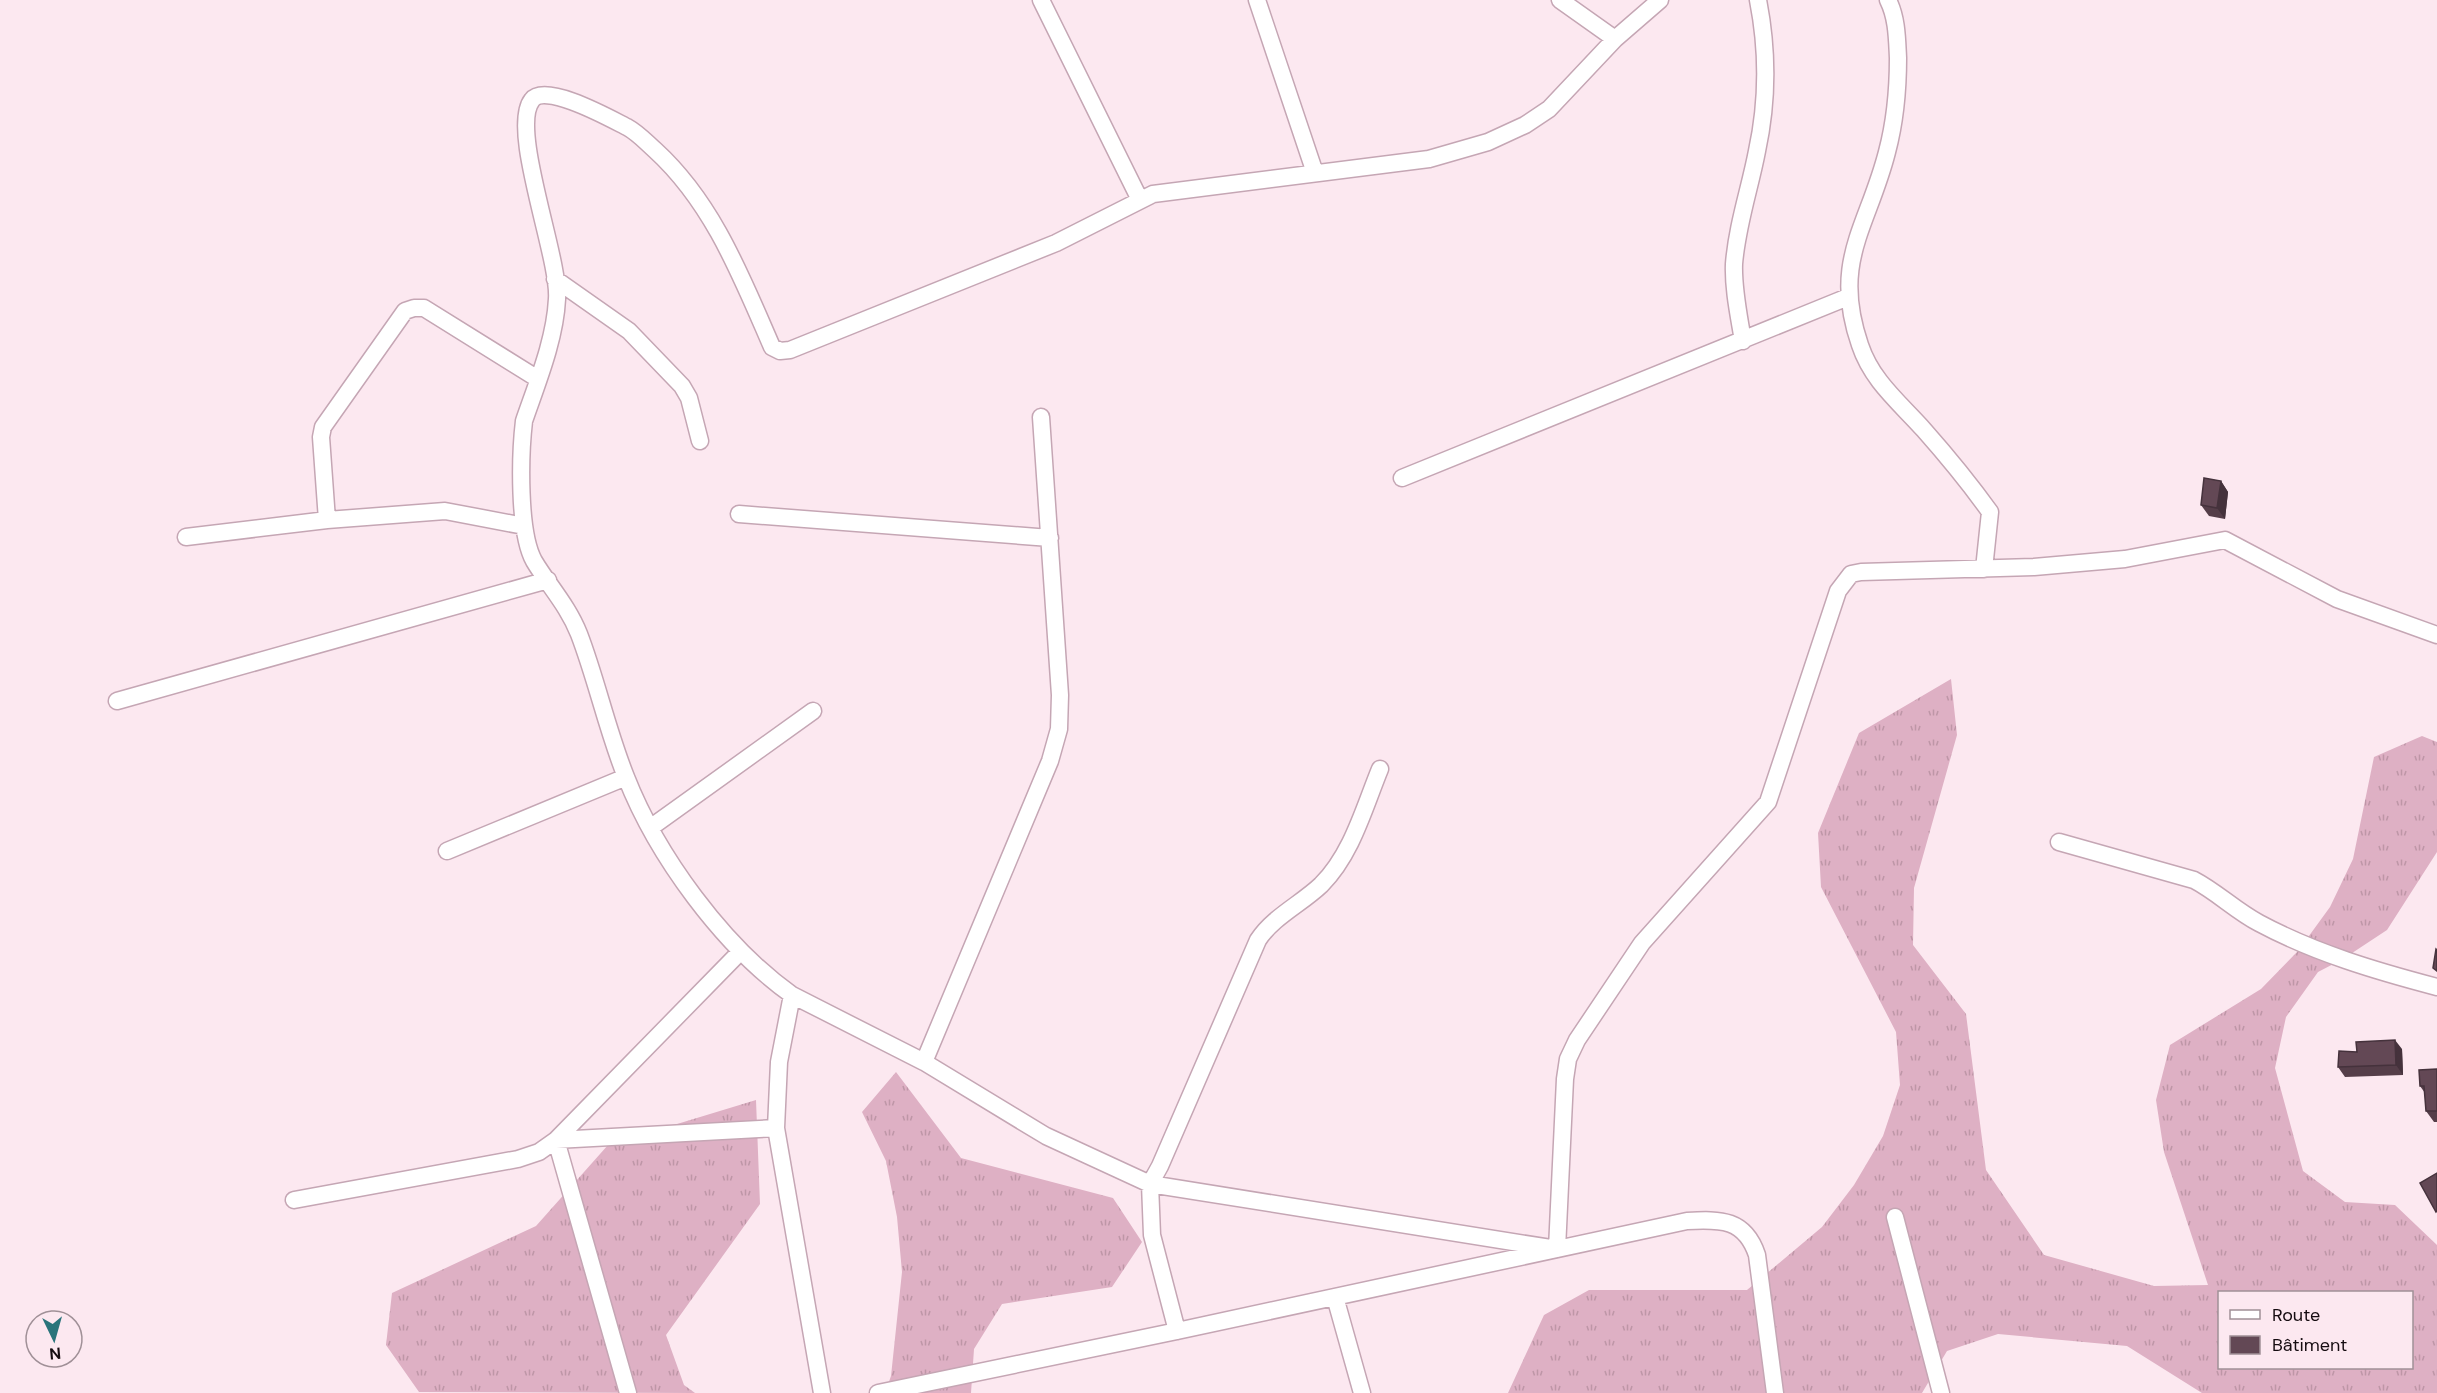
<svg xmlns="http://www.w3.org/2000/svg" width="2437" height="1393" font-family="'DM Sans',sans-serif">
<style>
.grass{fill:url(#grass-tufts);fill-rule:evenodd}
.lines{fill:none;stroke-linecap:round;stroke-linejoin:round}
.minor-casing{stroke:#c5a6b4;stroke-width:19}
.minor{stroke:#fff;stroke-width:16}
.wall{fill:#553e49}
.shaded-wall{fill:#45323c}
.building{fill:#634855;stroke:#45323c;stroke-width:1.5}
</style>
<defs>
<pattern id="grass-tufts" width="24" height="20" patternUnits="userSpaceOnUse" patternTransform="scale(1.5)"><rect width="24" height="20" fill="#deb0c4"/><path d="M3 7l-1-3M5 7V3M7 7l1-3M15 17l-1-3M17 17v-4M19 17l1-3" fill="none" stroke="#be96a7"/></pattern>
</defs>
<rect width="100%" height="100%" fill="#fce8f0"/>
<!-- grass -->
<path class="grass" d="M1951 679 1957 735 1914 888 1913 945 1966 1014 1986 1170 2044 1255 2154 1286 2208 1285 2164 1152 2156 1100 2170 1045 2261 989 2298 951 2330 907 2353 859 2374 757 2422 736 2437 742V852L2387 930 2343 959 2318 972 2286 1017 2275 1068 2303 1171 2345 1202 2395 1205 2437 1245V1393H2202L2127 1346 1998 1334 1947 1351 1922 1393H1508L1544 1315 1589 1290H1747L1822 1227 1854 1185 1883 1136 1900 1085 1896 1032 1821 887 1818 833 1859 733ZM2220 1292H2412V1368H2220Z
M896 1072 961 1158 1113 1198 1142 1242 1112 1287 1002 1304 974 1349 971 1393H885L891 1376 902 1272 897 1217 886 1161 862 1112Z
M756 1100 760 1204 666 1335 684 1385 695 1393 419 1392 386 1345 392 1293 536 1226 608 1145Z"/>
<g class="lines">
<!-- minor casing -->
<g class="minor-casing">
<path id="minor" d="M1041 0 1140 200
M1257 0 1315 173
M1560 0 1615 39
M1660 0 1615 39 1549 109 1525 125 1488 142 1429 159 1153 194 1056 243 790 350 780 351 772 347C741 276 713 203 655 150 646 142 638 133 627 127 611 119 545 82 532 100 509 129 560 258 557 299 555 340 537 383 524 421 520 455 518 532 534 561 549 586 568 606 579 634 597 681 607 730 626 777 657 856 723 946 792 995L924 1062 1046 1136 1150 1184 1557 1249 1565 1079 1568 1059 1577 1040 1642 943 1768 802 1838 591 1851 574 1861 572 2034 567 2125 559 2225 540 2337 599 2437 635
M1888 0C1897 18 1897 38 1898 58 1898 88 1895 122 1887 152 1868 227 1831 261 1860 345 1872 381 1899 402 1924 430 1947 456 1970 484 1990 512L1984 569
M555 279 629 331 682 386 689 398 700 441
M1743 341C1739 316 1733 289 1734 264 1737 225 1750 188 1757 151 1768 100 1768 51 1758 0
M1402 478 1848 297
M739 514 1050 538
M327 520 321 437 323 427 405 311 414 308H424L538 379
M186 537 327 520 445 511 524 526
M117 701 548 580
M650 828 813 711
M2059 842 2194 880C2217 892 2236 911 2259 923 2315 953 2376 971 2437 987
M447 851 626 777
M792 995 779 1062 776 1128 822 1393
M924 1062 1050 761 1059 729 1060 695 1041 417
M294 1200 518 1159 539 1152 556 1140 740 952
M1895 1217 1941 1393
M1335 1297 1362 1393
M1177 1331 1152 1235 1150 1184 1160 1166 1258 940C1273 917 1301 904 1321 885 1352 854 1364 808 1380 769
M628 1393 556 1140 776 1128
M878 1393 1177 1331 1687 1221C1721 1219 1745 1219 1757 1255L1775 1393"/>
</g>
<!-- minor -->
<use href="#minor" class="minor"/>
</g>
<!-- wall -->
<path class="wall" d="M2221 481 2228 492 2225 519 2209 516 2201 505Z
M2402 1049 2403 1075 2345 1077 2338 1067 2357 1052Z
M2437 1069V1122H2434L2426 1111 2425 1093 2420 1086Z"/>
<!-- shaded-wall -->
<path class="shaded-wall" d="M2221 481 2228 492 2225 519 2217 508Z
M2395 1040 2402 1049 2403 1075 2396 1065Z"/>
<!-- building -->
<path class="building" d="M2204 478 2221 481 2217 508 2201 505Z
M2436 949 2437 950V971L2433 968Z
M2395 1040 2396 1065 2338 1067 2339 1051 2357 1052 2356 1042Z
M2437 1069V1111H2426L2424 1086H2420L2419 1070Z
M2437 1173V1211L2436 1212 2420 1183Z"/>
<!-- legend -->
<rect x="2218" y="1291" width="195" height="78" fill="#fce8f0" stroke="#a09097" stroke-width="1.5"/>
<rect x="2230" y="1310" width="30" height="9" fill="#ffffff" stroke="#a09097" stroke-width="1.5"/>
<text x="2272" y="1321" font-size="18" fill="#160c11">Route</text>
<rect x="2230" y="1336" width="30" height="18" fill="#634855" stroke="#a09097" stroke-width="1.5"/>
<text x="2272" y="1351" font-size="18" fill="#160c11">Bâtiment</text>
<!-- north arrow -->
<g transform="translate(54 1339) rotate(175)"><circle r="28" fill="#fce8f0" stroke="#a09097" stroke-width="1.5"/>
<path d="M0-4.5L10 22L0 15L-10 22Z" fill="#2a747b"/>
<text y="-9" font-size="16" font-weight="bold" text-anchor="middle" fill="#160c11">N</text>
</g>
</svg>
